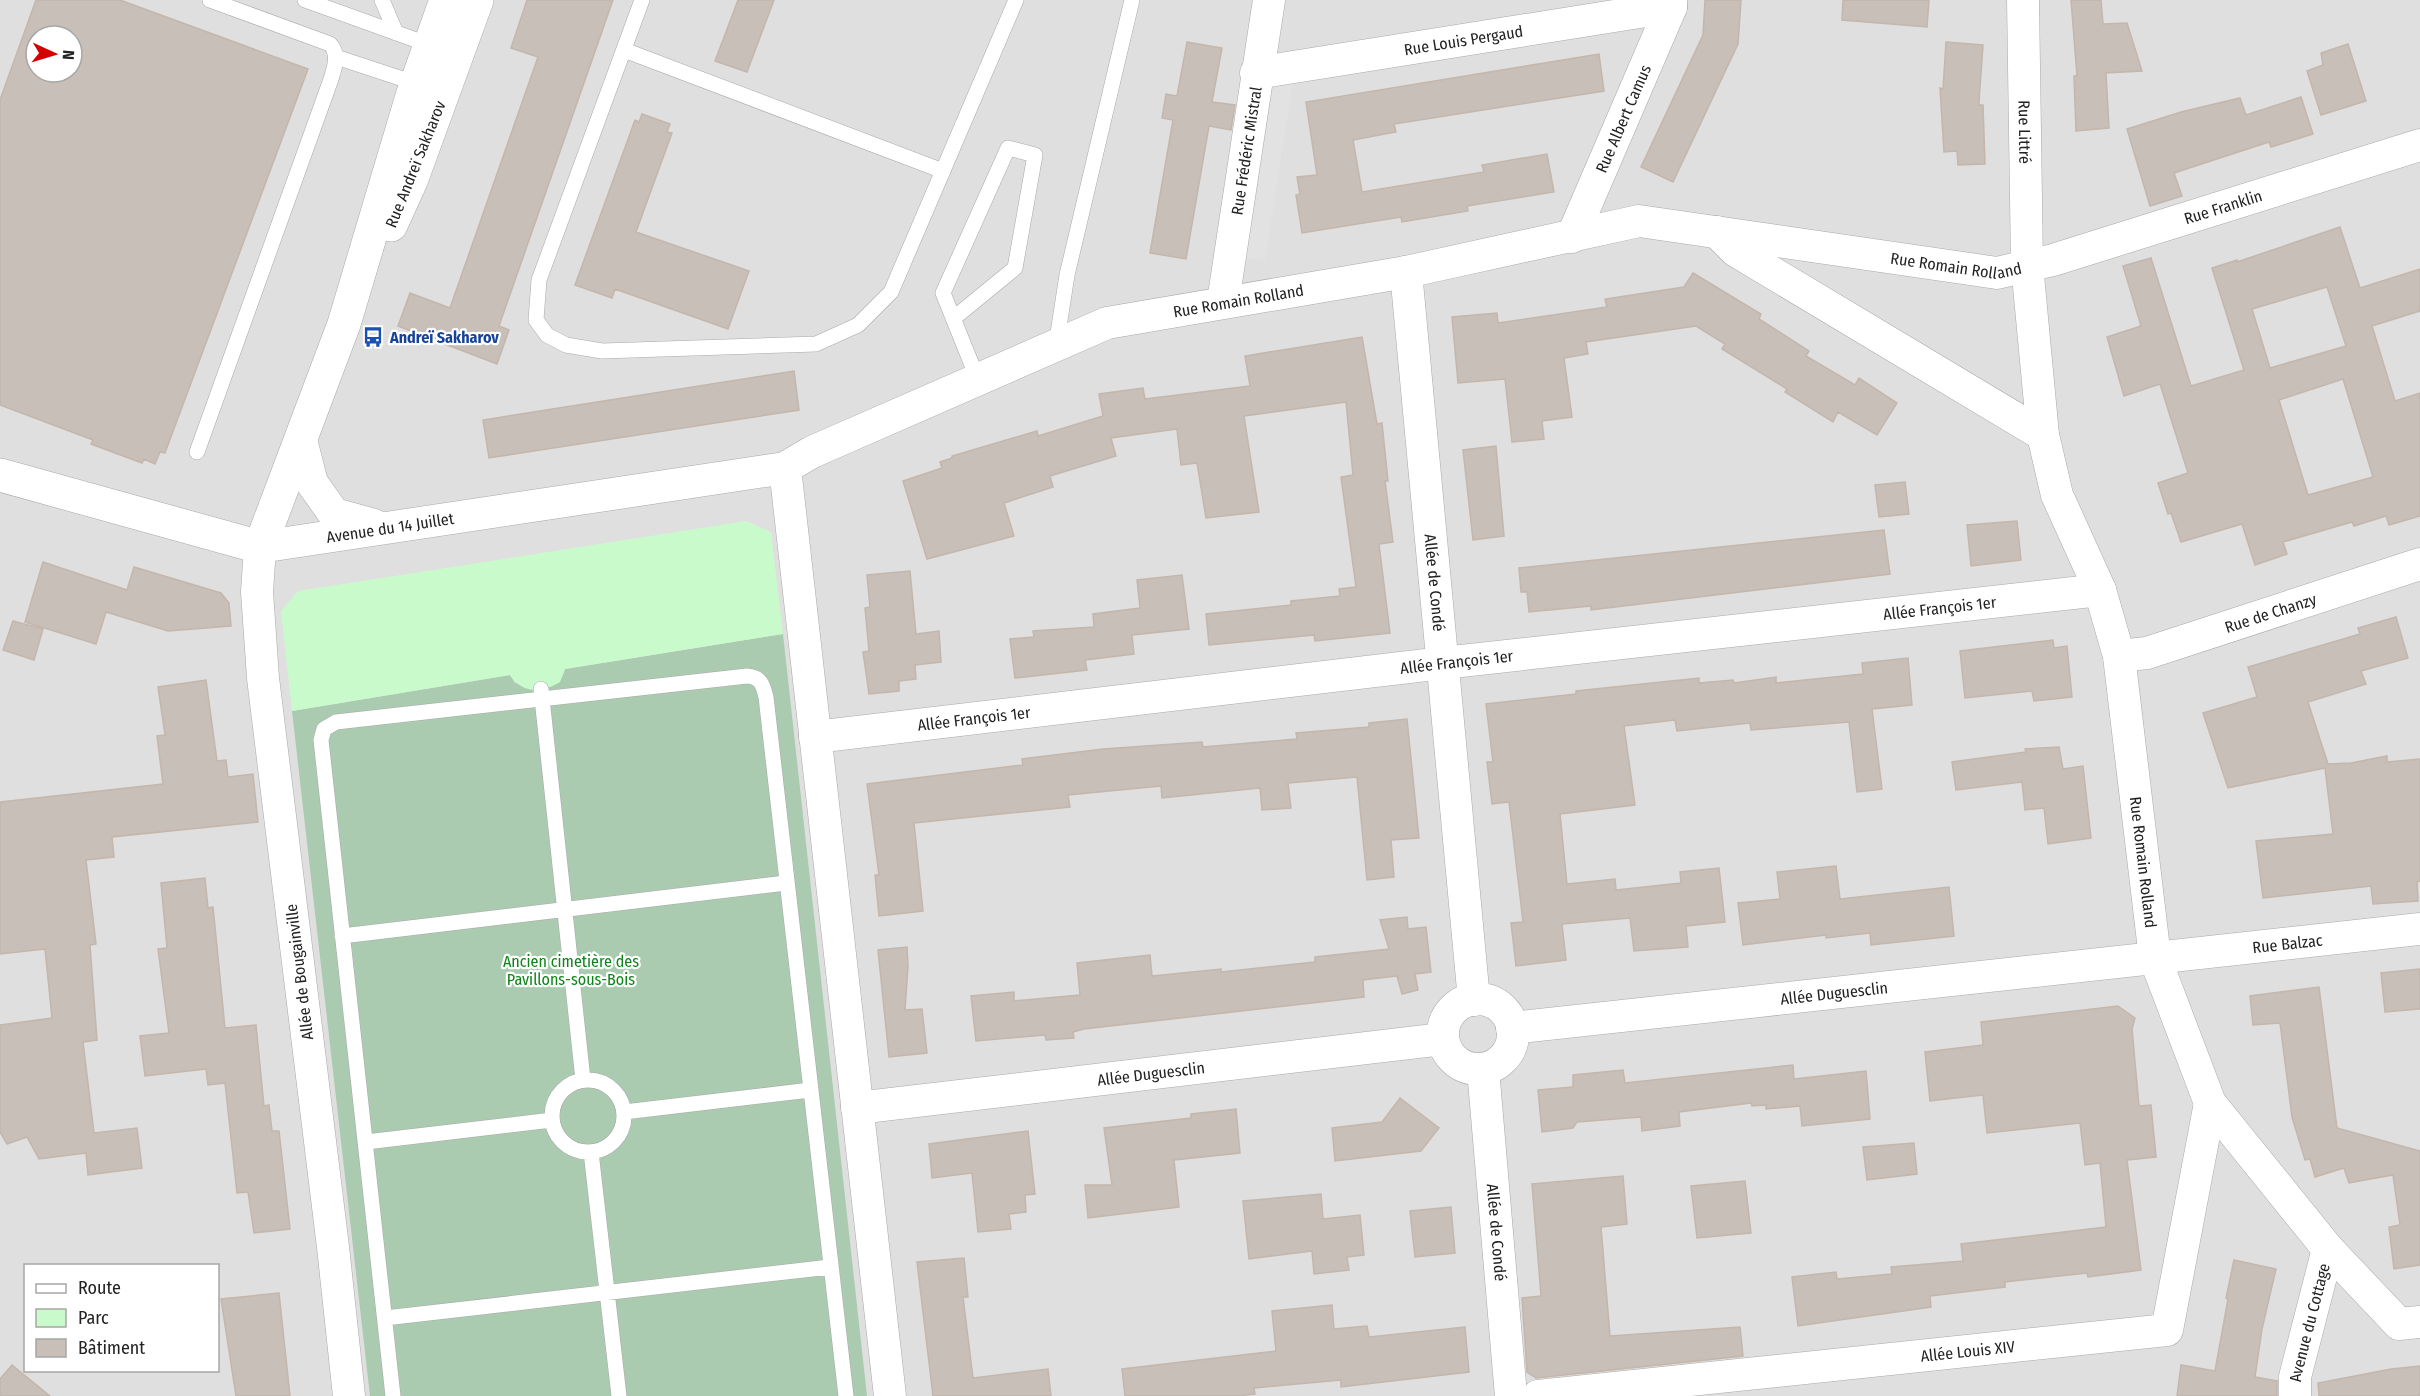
<svg xmlns="http://www.w3.org/2000/svg" width="2420" height="1396" font-family="'Fira Sans Condensed',sans-serif">
<style>
.residential{fill:#e0dfdf;fill-rule:evenodd}
.cemetery{fill:#aacbaf}
.park{fill:#c8facc}
.parking{fill:#e2e2e2}
.building{fill:#c7bfb8;stroke:#c4b6ab;stroke-width:1.5;fill-rule:evenodd}
.lines{fill:none;stroke-linecap:round;stroke-linejoin:round}
.service-casing{stroke:#a9a9a9;stroke-width:16}
.minor-casing{stroke:#a9a9a9;stroke-width:33}
.tertiary-casing{stroke:#a9a9a9;stroke-width:34}
.service{stroke:#fff;stroke-width:15}
.minor{stroke:#fff;stroke-width:32}
.tertiary{stroke:#fff;stroke-width:33}
.labels{text-anchor:middle;stroke-width:4.5;stroke-linejoin:round;paint-order:stroke}
.street-label{font-size:16px;fill:#222;stroke:#fff}
.transit-label{font-size:16px;font-weight:bold;fill:#164399;stroke:#fff;text-anchor:start}
.park-label{font-size:16px;fill:#0c8416;stroke:#fff}
</style>
<rect width="100%" height="100%" fill="#f2efe9"/>
<!-- residential -->
<path class="residential" d="M0 0H2420V1396H0ZM36 36H72V72H36ZM26 1266H218V1370H26Z"/>
<!-- cemetery -->
<path class="cemetery" d="M783 634 867 1396H370L292 711 510 675 515 683C534 687 559 694 565 669Z"/>
<!-- park -->
<path class="park" d="M746 521 771 532 783 634 565 669 560 682C542 693 522 694 510 675L292 711 281 611 298 591Z"/>
<!-- parking -->
<path class="parking" d="M1256 73 1293 82 1265 260 1230 256Z"/>
<!-- building -->
<path class="building" d="M36 0H120L308 69 165 453 160 452 155 464 144 459 142 463 91 444 93 440 0 405V100ZM36 36H72V72H36Z
M527 0H613L499 326 509 330 497 364 398 326 410 293 450 308 538 57 511 48Z
M738 0H774L747 72 715 61Z
M1705 0H1741L1738 44 1673 182 1641 167 1703 35Z
M1843 0H1929L1927 27 1842 20Z
M2071 0H2101L2103 24 2127 23 2142 71 2106 73 2109 128 2076 131 2074 76H2077Z
M1187 42 1222 48 1212 102 1235 105 1231 130 1209 126 1186 259 1150 253 1173 120 1162 118 1166 94 1177 96Z
M1946 42 1983 45 1979 101V105H1983L1985 164 1958 165 1957 151 1944 152 1940 88 1943 89Z
M2348 44 2366 101 2321 115 2307 71 2323 65 2321 53Z
M1599 54 1604 91 1394 124 1396 132 1353 140 1362 192 1484 172 1482 165 1547 154 1554 192 1467 206 1468 211 1402 222 1401 217 1302 233 1296 195 1300 194 1297 177 1317 175 1306 102Z
M2301 97 2313 134 2271 147 2269 142 2174 173 2182 196 2150 206 2127 129 2181 112 2240 98 2246 115Z
M642 114 670 124 667 132 672 133 636 232 749 271 728 329 615 289 612 298 575 285 635 120 639 122Z
M2340 227 2360 288 2420 269V311L2372 326 2395 401 2420 393V516L2389 525 2386 516 2354 526 2352 522 2283 542 2287 554 2255 565 2242 524 2181 542 2171 513 2168 514 2158 483 2188 473 2160 384 2124 396 2107 337 2141 326 2123 266 2151 258 2191 386 2244 370 2212 268 2237 260V262ZM2327 287 2346 346 2270 368 2252 309ZM2343 379 2373 477 2308 495 2279 400Z
M1693 273 1761 314 1759 319 1809 351 1806 356 1855 385 1859 378 1897 403 1877 435 1838 412 1833 422 1785 392 1787 389 1722 349 1725 344 1696 326 1586 342 1588 354 1564 358 1572 417 1542 421 1544 439 1512 442 1505 379 1458 383 1452 317 1497 313 1498 323 1607 307 1605 299 1684 287Z
M1362 337 1377 424 1382 423 1388 481H1385L1393 542 1379 544 1390 633 1315 641 1314 635 1209 645 1206 614 1291 605V601L1340 596 1339 589 1356 587 1341 477 1353 475 1346 402 1244 416 1259 512 1206 518 1197 463 1181 465 1177 429 1111 438 1116 456 1050 476 1053 487 1004 503 1014 536 927 559 903 481 942 468 940 462 952 458V456L1037 431 1038 436 1103 416 1099 394 1143 388 1145 399 1250 386 1245 356Z
M794 371 799 410 489 458 483 420Z
M1496 446 1504 536 1473 540 1463 450Z
M1905 482 1909 514 1879 517 1875 485Z
M2017 521 2021 560 1971 566 1967 525Z
M1884 530 1890 574 1591 610V606L1529 612 1527 592H1521L1519 568Z
M43 562 127 590 134 567 221 593 229 603 231 626 168 631 106 612 96 644 25 622Z
M910 571 916 634 939 631 941 662 915 665 916 679 899 681V691L869 694 863 652 869 651 865 608 870 607 867 575Z
M1182 575 1189 629 1132 635 1134 654 1085 660 1087 670 1015 678 1010 639 1034 637 1033 631 1094 627 1093 614 1140 608 1137 580Z
M2396 617 2408 658 2361 671 2366 684 2308 702 2328 764 2351 763 2387 756V762L2420 759V881L2417 882 2418 901 2373 904 2371 886 2263 898 2256 841 2333 834 2325 768 2228 788 2203 713 2257 697 2248 667 2360 634 2358 628Z
M13 621 43 629 34 660 3 650Z
M2053 640 2054 648 2067 646 2072 697 2034 701 2032 691 1965 698 1960 651Z
M1908 658 1912 705 1872 709 1882 789 1857 792 1849 722 1751 730 1750 723 1677 731 1675 720 1624 726 1635 805 1560 814 1567 884 1615 879 1616 890 1681 883 1680 872 1719 868 1725 922 1686 926 1688 947 1634 951 1630 918 1562 924 1566 960 1516 966 1511 923 1523 922 1509 802 1492 804 1487 762H1493L1486 704 1576 694V691L1699 678V683L1733 680 1734 683 1776 677V683L1863 674 1862 663Z
M206 680 217 761 226 760 228 777 253 774 258 822 112 837 114 857 86 860 96 944 90 945 97 1040 83 1042 94 1133 137 1128 142 1168 88 1175 86 1153 39 1159 27 1137 7 1144 0 1132V1025L52 1018 45 949 0 954V802L163 784 157 736 165 735 158 687Z
M1407 719 1419 838 1391 840 1394 877 1367 880 1357 777 1288 783 1291 808 1262 810 1260 788 1162 798 1161 786 1068 795 1070 807 914 823 923 911 879 916 875 875H879L867 784 1023 765 1022 759 1103 749 1202 742 1203 747 1297 739 1296 733 1369 727V723Z
M2059 747 2063 769 2083 766 2091 838 2048 844 2044 808 2025 810 2022 782 1956 790 1952 762 2026 752 2025 749Z
M1836 866 1840 899 1949 887 1954 936 1871 945 1870 933 1826 938V935L1743 945 1738 903 1780 899 1777 872Z
M205 878 208 908 213 907 225 1028 256 1025 264 1106 269 1105 272 1131H279L290 1229 254 1233 248 1192 237 1193 225 1083 208 1085 206 1069 145 1076 140 1036 169 1033 158 949 167 948 161 883Z
M1407 917 1408 929 1426 927 1431 972 1415 974 1418 990 1402 994 1397 976 1363 980 1364 997 1084 1029 1073 1032 1074 1038 1046 1040 1045 1035 976 1041 971 996 1014 992V1001L1080 995 1077 963 1150 955 1152 976 1221 969V972L1315 962V957L1389 949 1380 920Z
M907 947 908 966 905 1010 922 1009 927 1053 889 1057 878 950Z
M2420 969V1009L2385 1012 2381 973Z
M2319 987 2337 1128 2420 1151V1265L2394 1269 2389 1227 2400 1225 2393 1175 2349 1183 2344 1168 2315 1177 2310 1159 2305 1160 2292 1117 2280 1023 2253 1025 2250 996Z
M2118 1006 2135 1018 2132 1029 2139 1106 2151 1105 2156 1157 2127 1160 2141 1270 2088 1277 2087 1273 2005 1282V1287L1930 1296 1931 1307 1798 1326 1792 1277 1836 1272 1837 1279 1892 1274 1891 1267 1963 1261 1961 1244 2106 1227 2100 1163 2085 1165 2080 1123 1987 1133 1983 1095 1930 1101 1925 1052 1983 1045 1981 1022Z
M1793 1065 1794 1079 1866 1071 1870 1119 1802 1126 1800 1106 1766 1109V1105L1752 1106 1751 1103 1679 1112 1680 1126 1642 1131 1641 1117 1577 1122 1573 1128 1542 1132 1538 1090 1573 1087V1075L1623 1070 1625 1083Z
M1400 1098 1439 1128 1421 1151 1335 1161 1332 1128 1382 1122Z
M1236 1109 1240 1153 1174 1160 1179 1207 1088 1218 1085 1185H1112L1104 1128 1191 1118V1114Z
M1028 1131 1035 1194 1025 1195 1026 1212 1009 1214 1011 1229 978 1232 972 1173 932 1178 929 1144Z
M1914 1143 1917 1174 1867 1180 1863 1147Z
M1623 1176 1627 1224 1601 1227 1610 1336 1740 1327 1743 1356 1536 1378 1527 1372 1522 1298 1541 1296 1532 1184Z
M1745 1181 1751 1233 1697 1238 1691 1186Z
M1321 1194 1323 1219 1360 1215 1364 1255 1347 1257 1349 1270 1314 1274 1312 1251 1249 1259 1243 1201Z
M1451 1207 1455 1253 1415 1257 1410 1211Z
M964 1258 968 1297H963L973 1378 1048 1369 1051 1396H933L917 1262Z
M2234 1260 2276 1269 2262 1329 2255 1377 2277 1381V1396H2177L2181 1365 2215 1371 2228 1299 2226 1298Z
M279 1293 290 1396H236L221 1299Z
M1332 1305 1334 1329 1367 1326 1369 1337 1465 1327 1469 1372 1341 1387V1380L1254 1388 1255 1394 1237 1396H1125L1122 1369 1276 1351 1272 1311Z
M12 1365 50 1396H0V1379Z
M2420 1366V1396H2319L2318 1383 2391 1369Z"/>
<g class="lines">
<!-- service casing -->
<g class="service-casing">
<path id="service" d="M305 0 430 45
M382 0 396 33
M642 0 539 280 536 320 547 335 566 345 602 351 816 344 858 325 891 292 1016 0
M624 50 943 171
M336 57 418 84
M954 318 1015 268 1035 155 1008 148 943 293 978 380
M1056 346 1067 275 1132 0
M197 452 330 82C334 70 340 54 330 44L210 0
M541 689 583 1080
M342 936 786 883
M552 1116a36 36 0 1 1 72 0a36 36 0 1 1-72 0Z
M624 1112 810 1090
M366 1142 552 1120
M591 1152 619 1396
M385 1318 830 1267
M393 1396 321 740 324 729 336 722 747 676C761 677 763 685 766 697L846 1396"/>
</g>
<!-- minor casing -->
<g class="minor-casing">
<g id="minor">
<path id="s1" d="M2023 0 2027 265 2043 435 2057 495 2100 590 2119 656 2155 958 2210 1103 2328 1249 2399 1324 2420 1322"/>
<path id="s2" d="M1256 73 1671 7"/>
<path d="M1717 232 1736 251 2043 435"/>
<path id="s3" d="M1572 237 1671 7V0"/>
<path id="s4" d="M1406 272 1474 1000"/>
<path id="s5" d="M1223 302 1269 0"/>
<path d="M301 440 312 483 334 514 374 525"/>
<path d="M785 468 890 1396"/>
<path id="s6" d="M2119 656 2147 653 2420 564"/>
<path id="s7" d="M815 737 1443 663 2100 590"/>
<circle cx="1478" cy="1034" r="35"/>
<path id="s8" d="M1512 1028 2420 929"/>
<path id="s9" d="M1483 1069 1511 1396"/>
<path id="s10" d="M857 1108 1443 1039"/>
<path id="s11" d="M349 1396 333 1247 263 678 257 592 260 547 785 468 812 452 1107 323 1406 272 1639 221 1997 273 2053 260 2420 145"/>
<path id="s12" d="M1538 1396 2167 1330 2210 1103"/>
<path id="s13" d="M2295 1396V1377L2328 1249"/>
</g>
</g>
<!-- tertiary casing -->
<g class="tertiary-casing">
<path id="tertiary" d="M391 225 411 181 477 0
M0 475 260 547 344 324 413 93 446 0"/>
</g>
<!-- service -->
<use href="#service" class="service"/>
<!-- minor -->
<use href="#minor" class="minor"/>
<!-- tertiary -->
<use href="#tertiary" class="tertiary"/>
</g>
<!-- icons -->
<defs>
<g id="bus-bare" transform="scale(1.62)"><path d="M-5-6H5V4H4V6H2V4H-2V6H-4V4H-5ZM-3.5-4V0h7V-4ZM-3.5 1.2v1.5H-2V1.2ZM2 1.2v1.5H3.5V1.2Z" fill="#1a4fb4" stroke="#fff" stroke-width="2.5" paint-order="stroke"/></g>
</defs>
<g fill-rule="evenodd">
<use href="#bus-bare" x="373" y="337"/>
</g>
<g class="labels">
<!-- street labels -->
<g class="street-label">
<text dy="6" stroke="none"><textPath href="#s2" startOffset="210">Rue Louis Pergaud</textPath></text>
<text dy="6" stroke="none"><textPath href="#s3" startOffset="129">Rue Albert Camus</textPath></text>
<text dy="6" stroke="none"><textPath href="#s1" startOffset="132">Rue Littré</textPath></text>
<text dy="6" stroke="none"><textPath href="#s5" startOffset="153">Rue Frédéric Mistral</textPath></text>
<text transform="translate(415 164) rotate(-68)" y="6">Rue Andreï Sakharov</text>
<text dy="6" stroke="none"><textPath href="#s11" startOffset="2878">Rue Franklin</textPath></text>
<text dy="6" stroke="none"><textPath href="#s11" startOffset="2601">Rue Romain Rolland</textPath></text>
<text dy="6" stroke="none"><textPath href="#s11" startOffset="1872">Rue Romain Rolland</textPath></text>
<text dy="6" stroke="none"><textPath href="#s11" startOffset="986">Avenue du 14 Juillet</textPath></text>
<text dy="6" stroke="none"><textPath href="#s4" startOffset="312">Allée de Condé</textPath></text>
<text dy="6" stroke="none"><textPath href="#s7" startOffset="1132">Allée François 1er</textPath></text>
<text dy="6" stroke="none"><textPath href="#s6" startOffset="158">Rue de Chanzy</textPath></text>
<text dy="6" stroke="none"><textPath href="#s7" startOffset="646">Allée François 1er</textPath></text>
<text dy="6" stroke="none"><textPath href="#s7" startOffset="160">Allée François 1er</textPath></text>
<text dy="6" stroke="none"><textPath href="#s1" startOffset="878">Rue Romain Rolland</textPath></text>
<text dy="6" stroke="none"><textPath href="#s8" startOffset="780">Rue Balzac</textPath></text>
<text transform="translate(299 972) rotate(-97)" y="6">Allée de Bougainville</text>
<text dy="6" stroke="none"><textPath href="#s8" startOffset="324">Allée Duguesclin</textPath></text>
<text dy="6" stroke="none"><textPath href="#s10" startOffset="296">Allée Duguesclin</textPath></text>
<text dy="6" stroke="none"><textPath href="#s9" startOffset="164">Allée de Condé</textPath></text>
<text dy="6" stroke="none"><textPath href="#s13" startOffset="75">Avenue du Cottage</textPath></text>
<text dy="6" stroke="none"><textPath href="#s12" startOffset="432">Allée Louis XIV</textPath></text>
</g>
<!-- transit labels -->
<g class="transit-label">
<text x="390" y="343">Andreï Sakharov</text>
</g>
<!-- park labels -->
<g class="park-label">
<text x="571" y="967">Ancien cimetière des<tspan x="571" dy="18">Pavillons-sous-Bois</tspan></text>
</g>
</g>
<!-- legend -->
<rect x="24" y="1264" width="195" height="108" fill="#ffffff" stroke="#a7a7a7" stroke-width="1.5"/>
<rect x="36" y="1284" width="30" height="9" fill="#ffffff" stroke="#a7a7a7" stroke-width="1.5"/>
<text x="78" y="1294" font-size="18" fill="#222222">Route</text>
<rect x="36" y="1309" width="30" height="18" fill="#c8facc" stroke="#a7a7a7" stroke-width="1.5"/>
<text x="78" y="1324" font-size="18" fill="#222222">Parc</text>
<rect x="36" y="1339" width="30" height="18" fill="#c7bfb8" stroke="#a7a7a7" stroke-width="1.5"/>
<text x="78" y="1354" font-size="18" fill="#222222">Bâtiment</text>
<!-- north arrow -->
<g transform="translate(54 54) rotate(94)"><circle r="28" fill="#ffffff" stroke="#a7a7a7" stroke-width="1.5"/>
<path d="M0-4.5L10 22L0 15L-10 22Z" fill="#d40000"/>
<text y="-9" font-size="16" font-weight="bold" text-anchor="middle" fill="#222222">N</text>
</g>
</svg>
